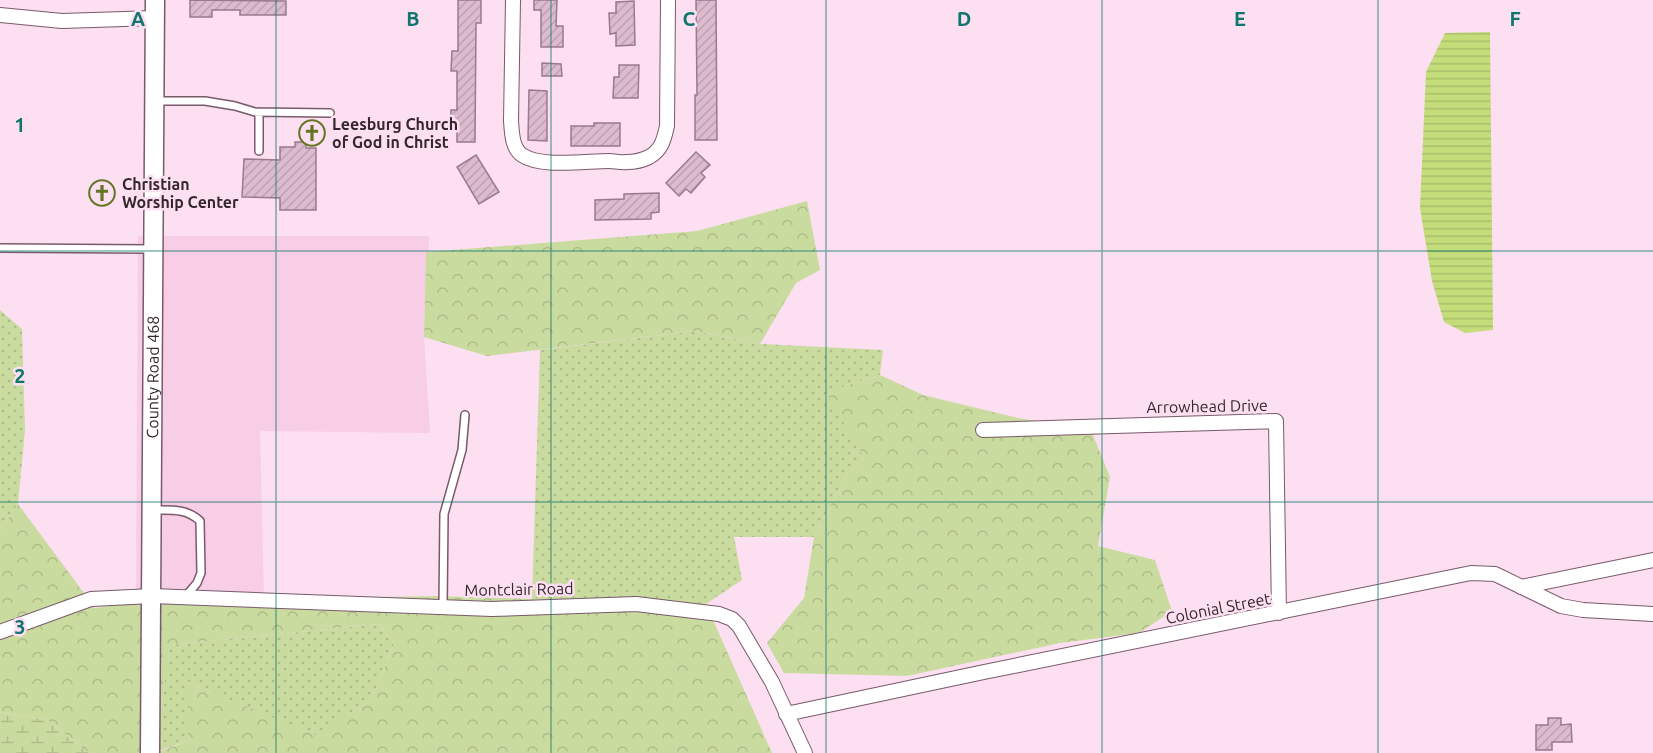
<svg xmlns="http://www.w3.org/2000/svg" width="1653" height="753" font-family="Ubuntu,sans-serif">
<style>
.built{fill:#f8cde6}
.grass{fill:url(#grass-dots)}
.forest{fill:url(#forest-crowns)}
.wetland{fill:url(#wetland-marsh)}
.water{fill:url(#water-rules)}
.building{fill:url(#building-hatch);stroke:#9a7a8d;stroke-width:1.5}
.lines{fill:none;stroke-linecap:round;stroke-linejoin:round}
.service-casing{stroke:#785a6b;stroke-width:10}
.minor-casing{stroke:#785a6b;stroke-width:16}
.tertiary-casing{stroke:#785a6b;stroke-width:21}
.service{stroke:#fff;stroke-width:7}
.minor{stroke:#fff;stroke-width:14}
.tertiary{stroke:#fff;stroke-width:18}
.grid{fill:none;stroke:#0f766e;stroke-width:1.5;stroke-opacity:0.55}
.labels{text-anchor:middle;stroke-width:5;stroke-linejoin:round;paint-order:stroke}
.poi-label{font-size:16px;font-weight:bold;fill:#34272f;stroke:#fcdff0;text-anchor:start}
.street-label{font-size:16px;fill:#34272f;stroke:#fcdff0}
.grid-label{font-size:20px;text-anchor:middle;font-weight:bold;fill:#0f766e;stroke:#fcdff0;stroke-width:5;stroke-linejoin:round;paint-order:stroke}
</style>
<defs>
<pattern id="grass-dots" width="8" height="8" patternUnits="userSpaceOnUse" patternTransform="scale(1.5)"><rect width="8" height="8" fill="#cadba0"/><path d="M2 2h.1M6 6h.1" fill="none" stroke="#aebc8a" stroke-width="1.8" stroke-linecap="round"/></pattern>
<pattern id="forest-crowns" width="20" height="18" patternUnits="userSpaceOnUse" patternTransform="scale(1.5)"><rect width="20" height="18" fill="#cadba0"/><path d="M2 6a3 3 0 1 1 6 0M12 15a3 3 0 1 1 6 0" fill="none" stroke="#aebc8a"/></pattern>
<pattern id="wetland-marsh" width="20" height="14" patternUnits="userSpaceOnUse" patternTransform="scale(1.5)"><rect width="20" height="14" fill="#cadba0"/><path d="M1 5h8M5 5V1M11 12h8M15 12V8" fill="none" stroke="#aebc8a"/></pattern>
<pattern id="water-rules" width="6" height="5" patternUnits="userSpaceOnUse" patternTransform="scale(1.5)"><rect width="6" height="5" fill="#c4dd7a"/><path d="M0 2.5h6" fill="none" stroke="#a9be6a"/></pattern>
<pattern id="building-hatch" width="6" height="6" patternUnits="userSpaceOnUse" patternTransform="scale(1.5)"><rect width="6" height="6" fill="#ddbbcf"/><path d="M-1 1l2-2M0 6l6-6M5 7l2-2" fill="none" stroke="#bea1b2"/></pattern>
</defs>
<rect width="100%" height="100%" fill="#fcdff0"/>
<!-- built -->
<path class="built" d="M138 236H147L145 601H136Z
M161 236H429V252H426L424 337 430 433 260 431 264 599 158 601Z"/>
<!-- grass -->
<path class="grass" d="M0 310 22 329 25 430 18 504 0 530Z
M694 331 760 344 883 350 880 375 827 392 864 458 847 474 814 537H734L742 580 706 604 532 599 540 350Z
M379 624 394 644 372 699 315 736 188 682V741L156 752 169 645Z"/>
<!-- forest -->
<path class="forest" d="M807 201 820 270 796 283 760 344 694 331 487 356 424 337 426 252 697 231Z
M880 375 923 395 1018 418 1091 430 1110 477 1098 546 1155 560 1172 611 1139 633 1060 643 907 676 784 673 767 643 804 598 814 537 847 474 864 458 826 392Z
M18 504 95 608 145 601 143 753H89L47 720 0 712V530Z
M436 596 706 604 772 753H156L188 741V682L315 735 372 699 394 644 379 624 170 645 156 745 158 601Z"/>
<!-- wetland -->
<path class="wetland" d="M0 712 47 720 89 753H0Z"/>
<!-- water -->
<path class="water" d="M1490 32 1493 330 1465 333 1444 322 1432 281 1420 208 1426 72 1445 33Z"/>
<!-- building -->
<path class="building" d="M190 0 286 1V15H240V10H212V17H190Z
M458 0H481V23H476L475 142H457V130H451V110H457V71H451L452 51H458Z
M534 0H557L556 26H563V47H541V10H534Z
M696 0H716L717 140H695V95H697Z
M634 1 635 45 616 46V33L610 34 609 13H616V2Z
M542 63 561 64 562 76H542Z
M619 65H639L638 98H613L614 77H619Z
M529 90 547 91V141L528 140Z
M594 123H620V146H571V126H594Z
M295 142H306V148H316V210H280V198L242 197 244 159 280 160V147H295Z
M696 152 710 165 701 173 705 177 691 193 686 189 679 196 666 183Z
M476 155 499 192 479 204 457 167Z
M659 193V212L651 213V219L595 220V200L624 199V194Z
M1548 718H1561V725L1571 724 1572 742H1552V750H1536V725H1548Z"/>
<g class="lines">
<!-- service casing -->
<g class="service-casing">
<path id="service" d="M155 101H205L235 106 255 112 330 113
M259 112V151
M0 248 151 249
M153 510C171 510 186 508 200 521L201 573 197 583 185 597
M443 606 444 514 462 450 465 415"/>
</g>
<!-- minor casing -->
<g class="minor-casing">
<path id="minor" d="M513 0 511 121C512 133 512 148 522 155 541 168 586 161 609 161 615 161 621 163 627 162 635 162 643 160 649 157 662 150 664 139 667 126L668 0
M0 15 62 21 155 18
M983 430 1276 421 1279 613
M1521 587 1653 560
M0 632 91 599 152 596 492 609 636 604 719 614 732 619 739 626 772 682 805 753
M786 714 984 672 1471 573 1495 574 1561 606 1583 610 1653 614"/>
</g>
<!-- tertiary casing -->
<g class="tertiary-casing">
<g id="tertiary">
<path id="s1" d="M150 753 155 0"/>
</g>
</g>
<!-- service -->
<use href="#service" class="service"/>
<!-- minor -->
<use href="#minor" class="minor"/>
<!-- tertiary -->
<use href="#tertiary" class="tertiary"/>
</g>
<!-- grid -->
<path class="grid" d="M276 0V753M551 0V753M826 0V753M1102 0V753M1378 0V753M0 251H1653M0 502H1653"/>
<!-- icons -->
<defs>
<g id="church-ring" transform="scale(1.35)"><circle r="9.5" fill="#fcdff0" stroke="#647625" stroke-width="1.5"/><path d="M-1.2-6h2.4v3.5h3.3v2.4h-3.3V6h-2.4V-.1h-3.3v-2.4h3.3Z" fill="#647625"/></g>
</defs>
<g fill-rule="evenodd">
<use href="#church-ring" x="312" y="133"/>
<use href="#church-ring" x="102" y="193"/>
</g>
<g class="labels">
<!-- poi labels -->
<g class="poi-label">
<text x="332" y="130">Leesburg Church<tspan x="332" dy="18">of God in Christ</tspan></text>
<text x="122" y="190">Christian<tspan x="122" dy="18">Worship Center</tspan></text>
</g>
<!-- street labels -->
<g class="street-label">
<text dy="6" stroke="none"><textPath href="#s1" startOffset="376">County Road 468</textPath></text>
<text transform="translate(1207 406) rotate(-1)" y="6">Arrowhead Drive</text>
<text transform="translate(519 589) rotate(-1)" y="6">Montclair Road</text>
<text transform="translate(1218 608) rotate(-11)" y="6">Colonial Street</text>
</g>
</g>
<g class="grid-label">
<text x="138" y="26">A</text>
<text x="413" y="26">B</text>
<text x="689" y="26">C</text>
<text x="964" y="26">D</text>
<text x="1240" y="26">E</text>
<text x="1515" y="26">F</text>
<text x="20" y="132">1</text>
<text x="20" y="383">2</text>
<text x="20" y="634">3</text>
</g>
</svg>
